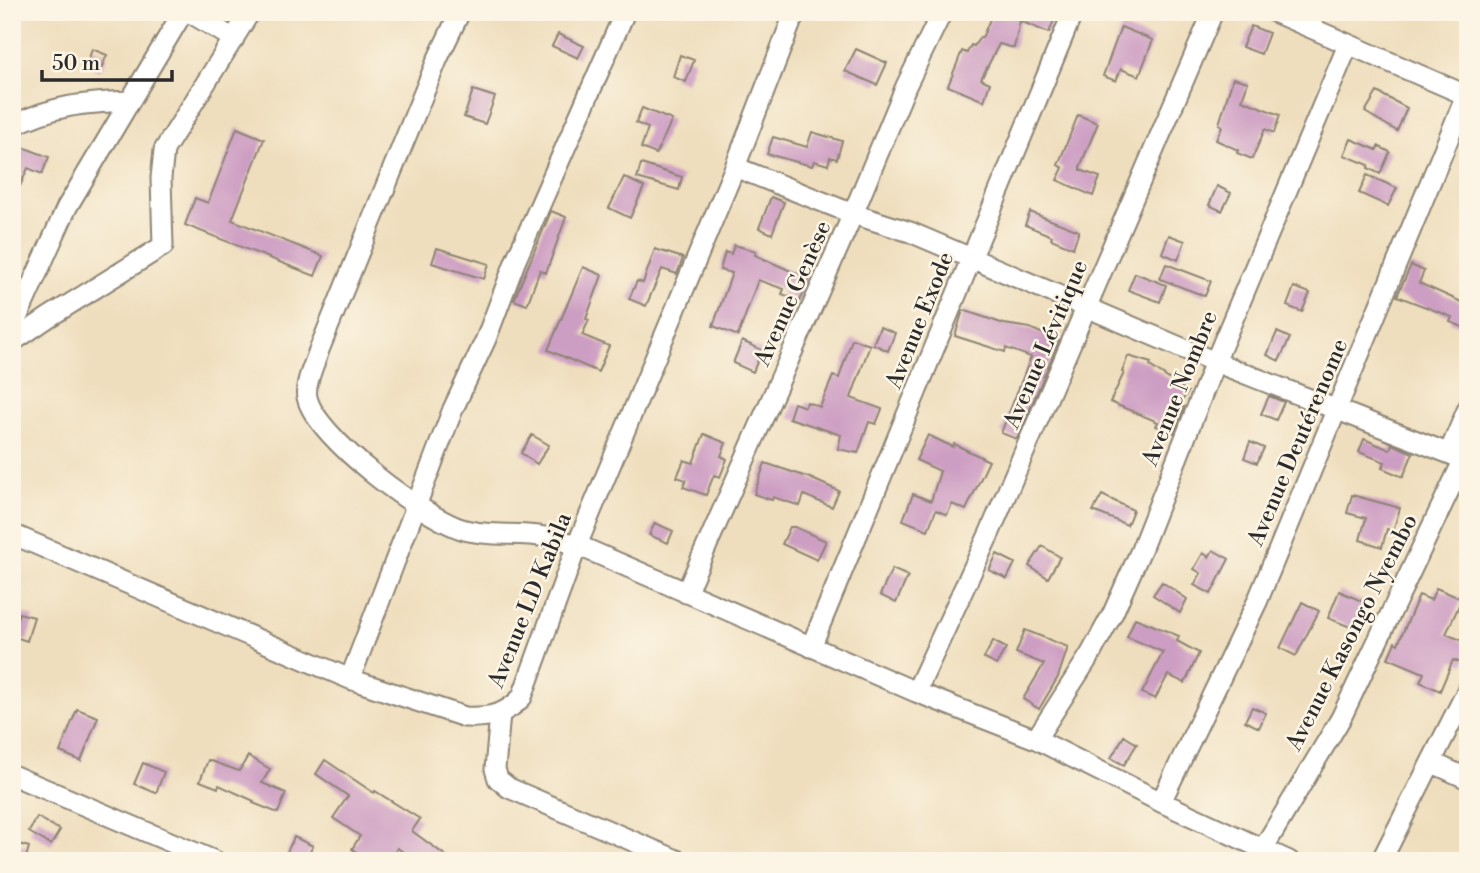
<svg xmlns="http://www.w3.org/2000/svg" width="1480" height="873" font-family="'Libre Bodoni',serif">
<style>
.building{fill:#cd9ec3}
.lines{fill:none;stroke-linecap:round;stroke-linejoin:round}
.street-casing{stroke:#8d8474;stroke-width:23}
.street{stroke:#fff;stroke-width:19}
.labels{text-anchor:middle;stroke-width:5;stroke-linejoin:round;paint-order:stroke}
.street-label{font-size:23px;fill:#2b2b2b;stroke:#fcf5e5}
</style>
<rect width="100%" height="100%" fill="#fcf5e5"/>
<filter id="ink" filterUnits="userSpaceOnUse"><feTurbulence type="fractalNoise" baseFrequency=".0143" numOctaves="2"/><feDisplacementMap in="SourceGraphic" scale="14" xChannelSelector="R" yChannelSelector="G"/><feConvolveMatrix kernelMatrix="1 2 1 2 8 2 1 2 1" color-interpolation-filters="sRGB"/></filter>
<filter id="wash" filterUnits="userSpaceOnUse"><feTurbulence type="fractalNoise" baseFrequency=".00686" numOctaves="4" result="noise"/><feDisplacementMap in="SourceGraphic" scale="28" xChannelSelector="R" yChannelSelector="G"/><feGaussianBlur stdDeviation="1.57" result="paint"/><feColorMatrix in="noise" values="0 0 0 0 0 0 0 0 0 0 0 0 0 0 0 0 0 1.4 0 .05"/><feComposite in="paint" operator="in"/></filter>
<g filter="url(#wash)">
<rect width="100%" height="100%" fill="#efdebd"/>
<g id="blocks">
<!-- building -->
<path class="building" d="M993 12H1057L1049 33 1020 21 1014 48 999 44 981 79 990 83 984 101 948 86 962 51 967 53 971 45 974 46 980 37 982 38Z
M1251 26 1269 33 1261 54 1242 47Z
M1121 27 1153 40 1139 76 1121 69 1116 81 1103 76Z
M558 34 584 46 578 58 552 46Z
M92 49 107 55 100 71 87 65Z
M856 49 887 63 877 85 845 71Z
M680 55 694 60 686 82 673 77Z
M1233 78 1248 82 1242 100 1280 115 1274 133 1265 129 1252 159 1237 153 1238 150 1216 140 1222 126 1219 124Z
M473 90 495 97 485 124 464 117Z
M1377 92 1407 108 1397 131 1365 112Z
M642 108 672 120 656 154 641 148 648 128 636 123Z
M1078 115 1098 123 1080 167V170L1100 177 1093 196 1057 180 1063 168 1058 165Z
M237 128 264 139 232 220 323 256 315 276 185 225 195 198 208 203Z
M812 132 842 141 837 159 830 157 828 165 814 161 812 166 767 154 773 137 807 147Z
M1351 139 1377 150 1378 146 1390 152 1380 174 1368 168 1369 165 1344 155Z
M12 143 49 157 42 174 28 168 12 204Z
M641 164 682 177 679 190 637 178Z
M1367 175 1397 188 1388 206 1359 193Z
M624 177 644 187 630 218 609 208Z
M1217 186 1231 193 1222 211 1209 205Z
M771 197 784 202 772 234 759 228Z
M551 211 566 217 546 273 540 270 527 305 514 300Z
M1030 212 1079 231 1073 248 1051 239 1052 236 1025 225Z
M1169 235 1185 241 1178 260 1162 253Z
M734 245 756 251 755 255 809 279 800 301 782 294 784 289 758 280 738 336 713 326 732 273 720 270 725 252 731 254Z
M437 248 489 264 484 279 432 263Z
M655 249 683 258 677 274 662 269 646 306 629 299 637 281 643 283Z
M1166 264 1211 281 1205 296 1160 279Z
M1411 265 1424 271 1419 283 1468 305V329L1450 322 1452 317 1397 296Z
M583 267 602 275 586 319 589 320 582 335 609 346 598 372 548 350Z
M1135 273 1166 285 1160 302 1128 290Z
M1294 287 1310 293 1302 312 1287 306Z
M963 310 1004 324 1030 328 1059 341 1017 439 1001 433 1031 357 1006 348 1005 352 955 336Z
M880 327 895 333 888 351 873 344Z
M1277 332 1290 338 1279 361 1267 355Z
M852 339 870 345 851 398 882 409 876 424 869 422 858 453 838 449 841 435 789 418 794 403 805 407 807 402 820 407 833 376 839 378Z
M742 341 762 350 753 372 733 363Z
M1128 356 1151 363 1150 366 1188 392 1179 405 1184 407 1174 433 1156 426 1158 422 1110 402 1124 373 1122 372Z
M1269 396 1284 402 1276 420 1261 414Z
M704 434 726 443 721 456 727 459 720 477 714 475 706 495 683 487 686 480 677 477 684 460 693 463Z
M532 435 549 445 537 464 521 453Z
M928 435 953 447 954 444 989 461 966 510 952 504 947 515 936 510 928 530 903 520 913 494 931 501 940 471 916 460Z
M1364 439 1390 450 1392 444 1413 453 1403 477 1382 468 1385 462 1359 452Z
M1250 442 1264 448 1257 463 1244 458Z
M765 463 810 478 839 491 832 507 804 495 800 506 773 497 772 500 754 494Z
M1102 495 1133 510 1127 525 1093 511Z
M1352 495 1400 508 1393 531 1387 529 1382 547 1360 540 1366 518 1347 513Z
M655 523 673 531 668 543 649 535Z
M790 527H795L826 541 817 560 782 544Z
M1042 546 1060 557 1048 578 1029 566Z
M1213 550 1229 559 1211 594 1194 585 1201 573 1194 569 1203 553 1209 557Z
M997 554 1015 563 1007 579 989 570Z
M892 569 908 576 896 603 880 595Z
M1162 582 1187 599 1180 613 1153 595Z
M1436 588 1462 599 1446 634 1468 643V655L1464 664 1453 660 1440 691 1420 682 1424 673 1388 658 1395 642 1398 644 1419 595 1431 600Z
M1339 591 1366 603 1355 629 1328 618Z
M1302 602 1319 611 1296 656 1280 648Z
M19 613 34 617 27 641 12 636Z
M1135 618 1179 636 1177 641 1199 653 1185 683 1168 675 1155 699 1142 693 1163 652 1127 637Z
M1025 630 1068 647 1058 677 1039 709 1023 699 1044 664 1016 653Z
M993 641 1006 648 996 665 984 658Z
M1252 707 1266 713 1259 728 1245 721Z
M77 709 98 717 81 761 60 752Z
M1124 736 1137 744 1124 765 1111 758Z
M248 756 270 769 262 783 286 793 278 813 253 803 254 801 219 785 218 788 200 781 208 760 239 771Z
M325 760 374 793 375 791 420 819 412 831 453 861H417L397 848 389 861H370L352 849 360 836 333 818 348 796 316 774Z
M143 763 164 772 156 793 134 784Z
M37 817 60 830 51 845 29 832Z
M294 837 313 846 305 861H300L286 854Z
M12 842 29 847 25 861 12 859Z"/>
</g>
</g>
<g filter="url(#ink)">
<use href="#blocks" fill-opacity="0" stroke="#8d8474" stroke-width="2"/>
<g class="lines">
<!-- street casing -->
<g class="street-casing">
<path id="street" d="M189 12 234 39
M460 12 438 58 319 350C315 363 304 384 307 397 315 437 426 520 465 530 491 537 519 532 545 537 556 539 566 542 577 545L916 692 1036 739 1161 802 1289 861
M1274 12 1468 96
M12 126C54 105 83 103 129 101
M735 167 853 214 910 232 1215 362 1468 461
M12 329 67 207 183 12
M12 342 49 317 163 246 161 178 164 150 250 12
M1449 453 1468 408
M12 534 350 679 465 717C489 718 506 715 522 697L577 545 735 167 795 12
M686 593 853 214 906 86 942 12
M811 647 1073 12
M350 679 453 409 486 339 515 262 625 12
M916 692 990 532 1213 12
M500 714 495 769 498 779 509 788 679 861
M1036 739 1090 655 1113 613 1141 550 1215 362 1348 45
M1431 762 1468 779
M12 775 215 861
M1161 802 1257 602 1466 96
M1257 859 1341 718 1464 459
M1381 861 1468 689"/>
</g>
<!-- street -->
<use href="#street" class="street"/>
</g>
</g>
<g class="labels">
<!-- street labels -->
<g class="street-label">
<text transform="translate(792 293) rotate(-66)" y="8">Avenue Genèse</text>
<text transform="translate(919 320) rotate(-68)" y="8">Avenue Exode</text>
<text transform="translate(1045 344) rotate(-67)" y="8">Avenue Lévitique</text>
<text transform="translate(1179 388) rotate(-68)" y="8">Avenue Nombre</text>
<text transform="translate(1297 442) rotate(-67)" y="8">Avenue Deutérenome</text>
<text transform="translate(529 600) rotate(-68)" y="8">Avenue LD Kabila</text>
<text transform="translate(1351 632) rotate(-63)" y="8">Avenue Kasongo Nyembo</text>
</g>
</g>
<!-- margin -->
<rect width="1480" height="873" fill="none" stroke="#fcf5e5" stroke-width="42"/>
<!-- scale -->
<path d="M42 70v10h130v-10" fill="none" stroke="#2b2b2b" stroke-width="3.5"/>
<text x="52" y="70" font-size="21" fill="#2b2b2b" stroke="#fcf5e5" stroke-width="5" paint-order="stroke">50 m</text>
</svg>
